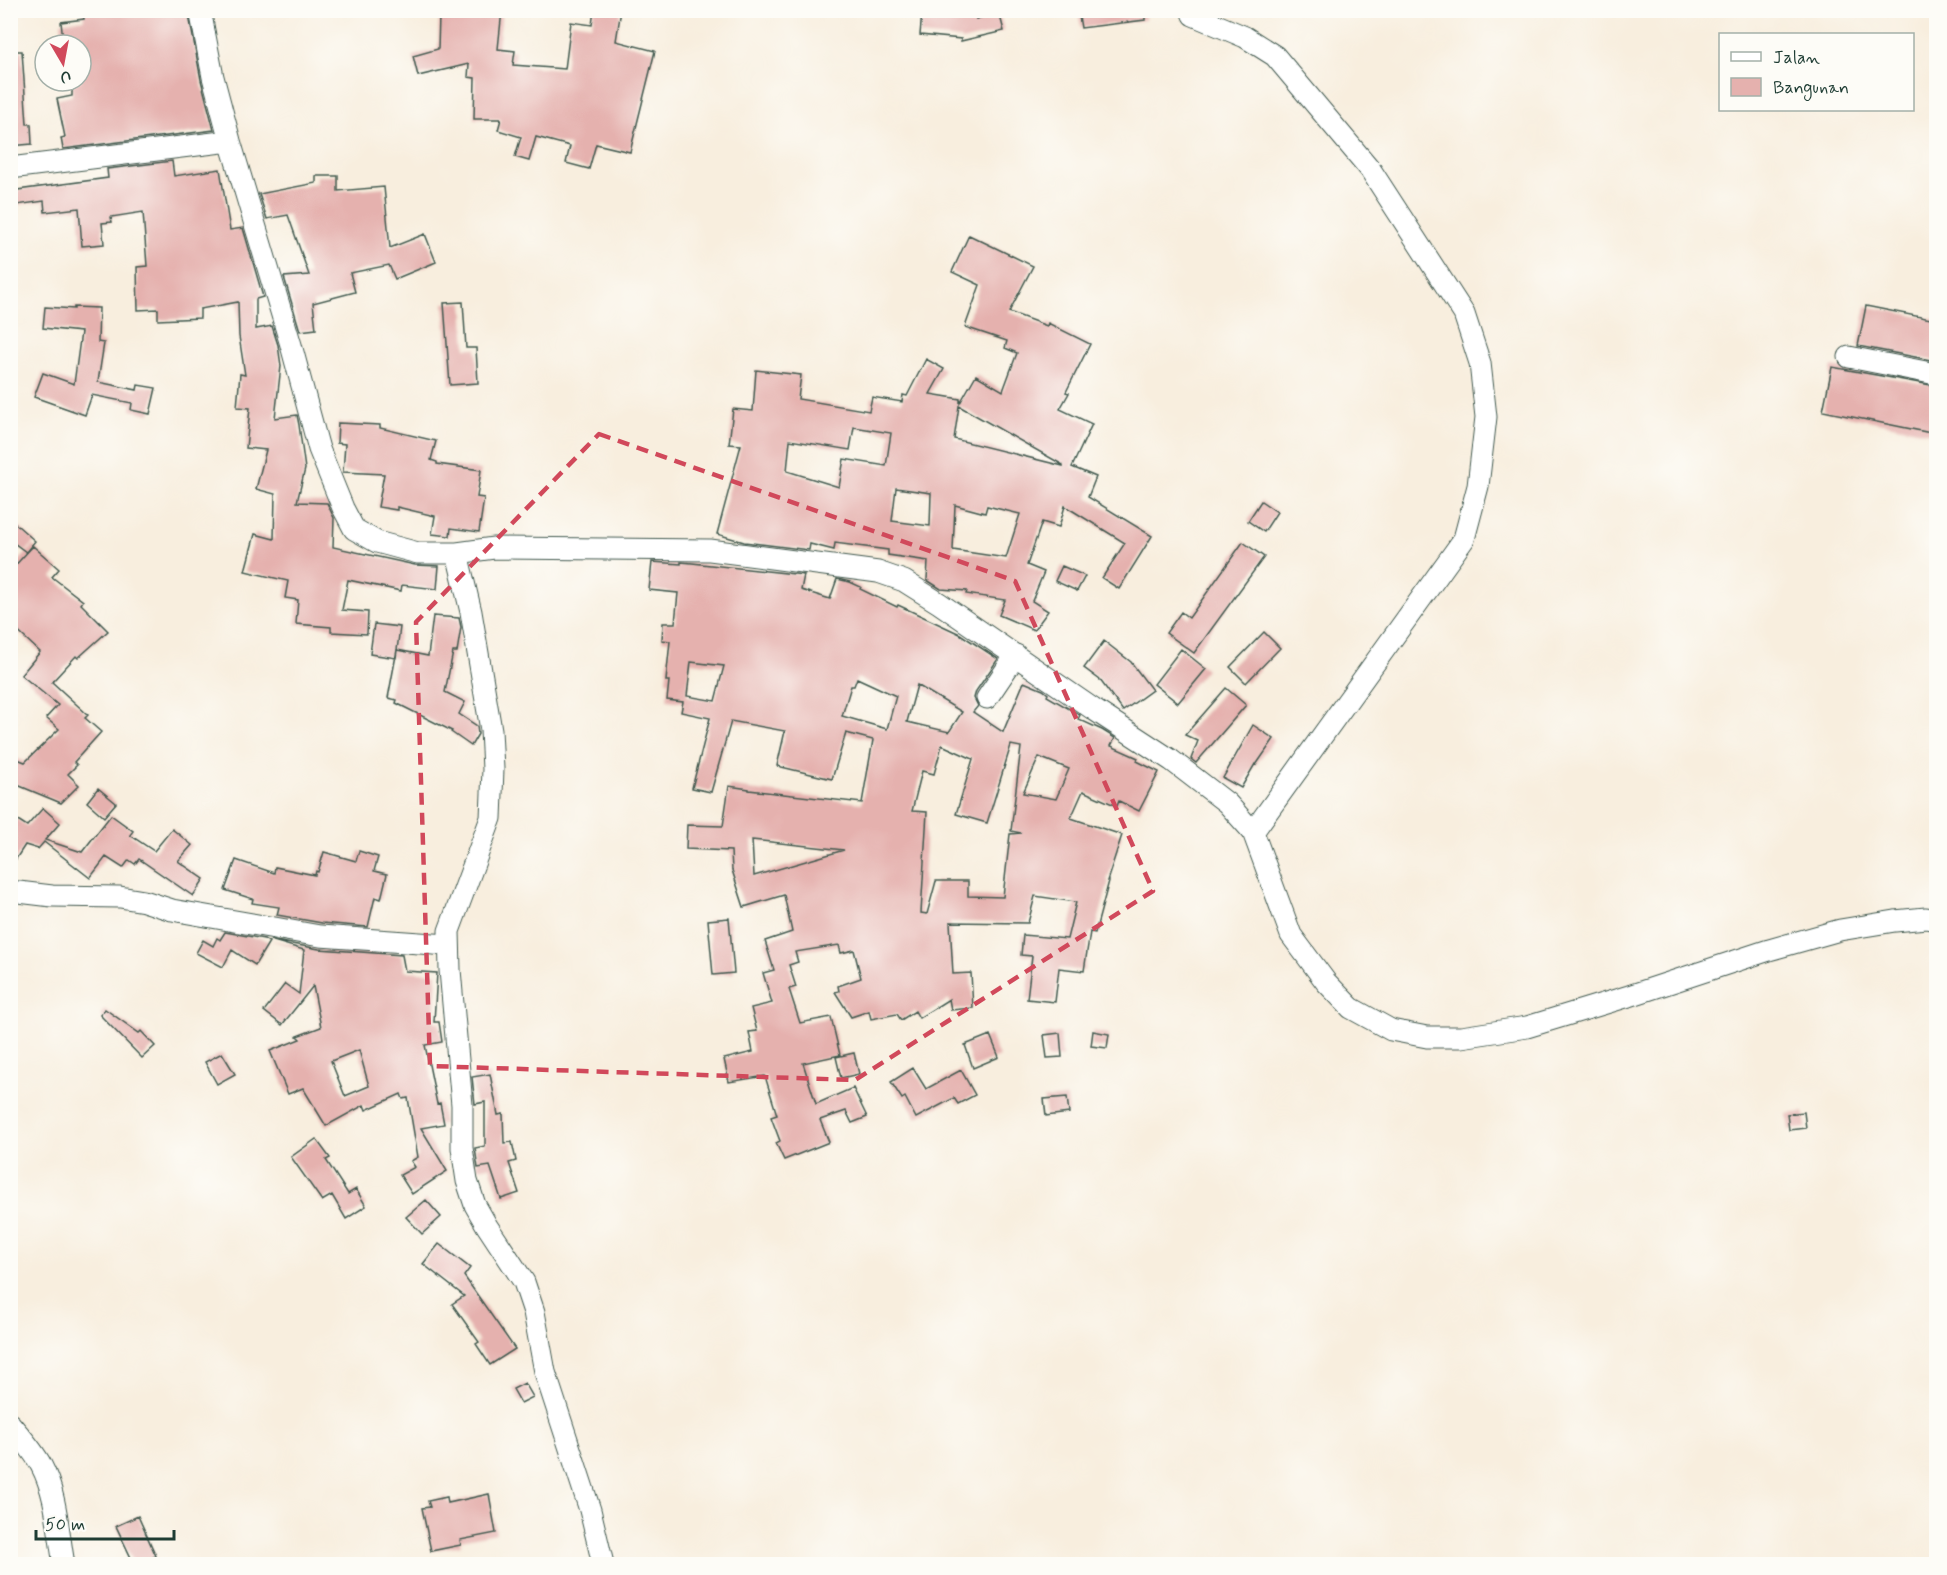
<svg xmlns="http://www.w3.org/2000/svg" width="1947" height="1575" font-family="Mynerve,sans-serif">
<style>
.building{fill:#e5b1ae;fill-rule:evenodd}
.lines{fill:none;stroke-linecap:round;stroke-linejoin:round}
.minor-casing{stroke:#40584e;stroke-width:23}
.minor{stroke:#fff;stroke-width:21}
.marked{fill:none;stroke:#d1495b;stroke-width:4.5;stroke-dasharray:12 8;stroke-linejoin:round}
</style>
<rect width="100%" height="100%" fill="#fdfcf7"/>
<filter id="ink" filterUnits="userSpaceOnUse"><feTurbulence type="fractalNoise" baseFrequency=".0167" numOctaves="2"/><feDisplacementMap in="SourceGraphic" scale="12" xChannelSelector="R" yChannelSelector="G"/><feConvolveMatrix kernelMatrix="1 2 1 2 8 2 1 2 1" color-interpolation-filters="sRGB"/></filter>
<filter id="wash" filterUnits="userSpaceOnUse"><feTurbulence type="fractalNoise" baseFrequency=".008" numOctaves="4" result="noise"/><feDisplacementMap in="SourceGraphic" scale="24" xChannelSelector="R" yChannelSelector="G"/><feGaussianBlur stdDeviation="1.35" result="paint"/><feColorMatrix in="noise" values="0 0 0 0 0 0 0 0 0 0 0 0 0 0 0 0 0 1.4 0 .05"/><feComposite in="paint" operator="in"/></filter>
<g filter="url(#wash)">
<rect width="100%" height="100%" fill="#f8eede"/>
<g id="blocks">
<!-- building -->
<path class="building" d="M83 10H188L201 80 214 130 63 149 61 138 65 137 57 99 72 96V81H81V45H68L67 40H63L61 22 84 19Z
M451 10H502L498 49 515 51 513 65 565 69 571 22 592 25 594 10H621L616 41 655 51 630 152 596 144 589 169 566 163 570 146 536 137 529 161 515 157 521 137 498 130 501 119H474L475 78 468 77 469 64 418 76 413 56 438 49 439 16H450Z
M1078 10H1145V20L1081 28Z
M922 12 963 17 975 15 976 19 999 12 1004 31 961 41V39L920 35Z
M10 51H22L27 124H31L32 144 10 146Z
M172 161 174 176 220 169 230 230 243 228 263 297 256 299V329L272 326 278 345 281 366 275 418 297 415 299 425 305 469 297 502 327 503 334 518 333 547 415 565 439 566 437 589 402 585 401 591 348 580 342 610 368 612 367 634 331 632V627L296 624 298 600 285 598 288 581 245 571 255 534 274 539 275 494 256 489 266 450 246 448 250 408 237 407 240 374 245 375 239 336 238 302 200 309V318L158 320V309L138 310 137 267 147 266 143 212 111 217 112 222 102 223 104 244 82 246 79 208 45 212 44 201 10 206V191L108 178 107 169Z
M316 176H338V191L384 187 390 248 425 234 436 262 395 279 389 265 350 273 355 292 313 303 316 329 300 331 284 277 309 275 288 215 267 219 259 194 316 183Z
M969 235 1033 266 1009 312 1047 326 1048 323 1090 344 1066 392 1069 393 1060 409 1092 424 1072 467 1096 477 1088 497 1152 536 1119 589 1102 578 1125 543 1065 506 1059 527 1042 522 1027 565 1044 572 1032 601 1048 611 1034 630 999 615 1005 600 966 594 967 591 941 589 927 580 928 561 888 555V550L835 543 834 550 810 544 809 550 744 542 717 534 741 445 729 444 733 409 753 411 756 370 801 375 798 399 869 411 872 397 902 402 903 395 907 396 926 359 944 369 930 394 960 399V403L976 375 1003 391 1017 353 1005 348 1007 341 965 327 980 285 952 272ZM959 406 1063 465V466L954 439ZM854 427 891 433 886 466 844 459 839 487 787 471 790 440 850 450ZM896 488 931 493 930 526 892 521ZM955 505 985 513 987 506 1020 514 1006 558 953 550Z
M463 302 466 348H476L478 383 450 385 444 303Z
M1866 306 1936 320V361L1858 346Z
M45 307 74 309V307L99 308 98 342 104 343 98 382 137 390 138 385 156 388 150 414 131 410 132 403 92 395 85 415 34 397 43 373 74 384 81 332 43 328Z
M1832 367 1936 386V434L1823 411Z
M338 423 380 425V428L436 441 431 460 437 462V464L481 470 477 497 484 498 479 532 451 528 450 536 432 534 435 516 397 507V510L378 507 384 474 343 472 345 444 337 443Z
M1261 501 1277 512 1264 532 1248 521Z
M10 519 35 541 26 552 10 540Z
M1243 542 1264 557 1194 653 1166 633 1181 612 1189 618Z
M33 546 59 569 52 577 83 601 81 604 108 631 78 658 76 656 52 682 88 715 85 718 101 732 74 762 77 765 68 774 79 785 61 803 10 782V756L25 762 59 729 46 718 58 705 21 675 40 652 10 624V571Z
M652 562 681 564V562L692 563 804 575 801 590 830 599 837 579 850 582 861 587 860 589 897 607 898 605 960 634 998 659 976 691 974 698 978 706 973 712 1003 732 1024 682 1043 690 1048 694 1047 696 1080 715 1078 719 1102 730 1115 738 1111 746 1138 758 1137 761 1159 772 1139 811 1119 801 1117 806 1083 791 1071 818 1122 835 1107 881H1109L1095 933 1090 932 1084 971 1059 968 1055 1002 1027 999 1032 956 1021 955 1023 935 1067 939 1076 902 1035 896 1028 923 950 922 953 974 971 973 973 1008 951 1010 949 999 919 1018 915 1011 901 1020 897 1014 871 1019 869 1011 851 1017 835 992 839 991 838 986 861 978 854 950 841 953 839 945 795 952 798 962 789 965 796 987 789 989 800 1023 831 1017 840 1055 803 1063 816 1104 853 1088 867 1117 852 1123 846 1111 820 1120 829 1142 784 1160 776 1143 780 1141 771 1117 777 1115 765 1076 729 1082 724 1059 753 1052 749 1032 757 1031 751 1008 772 1003 763 973 774 970 765 941 792 932 784 895 744 907 732 870 731 851 686 849 687 825 723 826 729 786 749 789V790L862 803 873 740 846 733 832 779 777 766 785 731 731 721 711 792 692 788 710 718 681 712 683 702 667 700 669 681H666L670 641 662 640 663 623H675L678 593 649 590ZM691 662 724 666 715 701 687 696ZM857 678 896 696 887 729 842 716 851 686H854ZM917 685 962 712 949 732 907 722ZM942 745 973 759 956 814 987 823 1011 745 1021 747 1011 831 1021 833 1010 834 1003 897 968 896V881H936L927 914 921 913 927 812 912 811 922 771 934 774ZM1039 757 1069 769 1056 799 1023 793ZM752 840 844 850 754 876Z
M1062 566 1085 576 1077 591 1055 581Z
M433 616 459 618 461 627 457 652H453L445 692 465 702 459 714 477 726 478 734 471 746 451 732 452 731 396 703 397 700 388 698 397 650 428 656Z
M374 624 400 627 396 658 370 654Z
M1264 632 1280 648 1246 683 1230 667Z
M1104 641 1131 662 1152 690 1123 711 1100 680 1084 668Z
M1181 649 1206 669 1178 703 1154 684Z
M1226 688 1246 705 1196 763 1191 759 1198 741 1185 735Z
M1253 725 1274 739 1256 765 1255 764 1241 788 1223 778Z
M98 788 116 803 104 817 87 802Z
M43 808 60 823 45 840 82 852 111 815 133 831 130 835 154 851 172 829 192 845 178 861 204 879 193 896 139 859 135 864 129 860 123 868 106 857 90 878 44 842 38 849 25 845 10 868V815L27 826Z
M359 851 378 857 374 871 387 874 381 899 375 897 368 927 322 923 277 915 279 907 252 903 253 899 225 890 236 860 274 873 275 867 315 875 316 871 318 872 324 852 356 861Z
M729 918 734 973 713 975 708 920Z
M225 932 264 939 269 942 255 965 232 950 223 967 196 953 203 940 213 946 217 938 220 940Z
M270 940 319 949 402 955 405 971 437 973 434 1022H439L442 1042 425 1045 437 1104 440 1103 444 1124 421 1128 447 1171 412 1194 400 1175 415 1167 411 1161 418 1157 408 1098 403 1099 401 1094 366 1110 364 1105 326 1126 303 1088 288 1094 270 1051 300 1039 297 1036 321 1027 313 986 282 1025 264 1011 285 984 299 994 304 950ZM359 1050 369 1086 345 1096 331 1061Z
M105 1009 139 1033 141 1031 155 1046 142 1058 100 1015Z
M1093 1031 1109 1034 1107 1048 1091 1046Z
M1060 1033 1062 1057 1047 1058 1044 1035Z
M990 1035 999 1057 973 1068 965 1045Z
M222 1053 235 1074 217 1084 205 1062Z
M854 1053 859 1074 841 1078 836 1057Z
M913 1068 926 1089 961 1070 975 1095 958 1104 954 1098 916 1118 905 1097 902 1099 891 1082Z
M490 1074 498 1115 503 1114 504 1143 512 1142 516 1161 509 1163 519 1193 501 1199 490 1166 478 1168 475 1148 485 1146V1102L475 1104 472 1077Z
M1067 1097 1069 1113 1046 1116 1044 1099Z
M1804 1112 1806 1128 1789 1130 1787 1114Z
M316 1139 330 1158 326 1160 348 1194 356 1189 366 1206 346 1219 332 1195 322 1201 291 1157Z
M426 1200 441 1217 422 1234 406 1217Z
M439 1244 470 1268 464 1276 515 1349 490 1365 476 1344 479 1342 452 1304 464 1296 423 1264Z
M525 1383 533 1397 521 1403 513 1389Z
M489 1494 496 1533 460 1540 461 1545 431 1551 422 1508 430 1507 428 1501 447 1497 448 1503Z
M138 1516 156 1556 139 1564H134L116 1526Z"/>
</g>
</g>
<g filter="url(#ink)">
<use href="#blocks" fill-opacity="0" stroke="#40584e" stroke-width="1.5"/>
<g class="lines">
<!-- minor casing -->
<g class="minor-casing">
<path id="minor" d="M200 10 213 77 230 141 291 345 319 449 343 508 354 529 377 542 418 553H457L494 548 710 550 878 572 904 581 939 603 1093 709 1171 760 1227 803 1253 832 1291 935 1326 982 1351 1008 1391 1030 1427 1037H1461L1527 1027 1629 996 1769 950 1840 930 1895 921 1926 918 1936 920
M1191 10 1193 15 1245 37 1275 56 1370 169 1464 314 1480 363 1486 417 1478 486 1464 539 1253 832
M10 168 230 141
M1849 357 1936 374
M457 553 471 612 491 730 493 769 491 818 449 931 450 970 462 1105V1148L467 1181 475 1205 487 1226 524 1282 534 1312 545 1372 590 1510 603 1564
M987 698 1016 655
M10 891 52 896 120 897 144 901 172 910 320 936 448 945
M10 1424C21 1437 33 1450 41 1465 57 1495 58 1532 64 1564"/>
</g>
<!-- minor -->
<use href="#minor" class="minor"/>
</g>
</g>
<!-- marked area -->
<path class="marked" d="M599 434 1015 581 1153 891 855 1080 430 1066 416 622Z"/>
<!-- margin -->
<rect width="1947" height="1575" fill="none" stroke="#fdfcf7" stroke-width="36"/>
<!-- legend -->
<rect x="1719" y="33" width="195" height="78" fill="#fdfcf7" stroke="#a4b0a9" stroke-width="1.5"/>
<rect x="1731" y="52" width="30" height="9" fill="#ffffff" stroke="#a4b0a9" stroke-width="1.5"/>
<text x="1773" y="63" font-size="18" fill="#1f3d34">Jalan</text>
<rect x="1731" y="78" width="30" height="18" fill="#e5b1ae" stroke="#a4b0a9" stroke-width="1.5"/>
<text x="1773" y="93" font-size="18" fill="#1f3d34">Bangunan</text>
<!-- north arrow -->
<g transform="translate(63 63) rotate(170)"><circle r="28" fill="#fdfcf7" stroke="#a4b0a9" stroke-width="1.5"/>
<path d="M0-4.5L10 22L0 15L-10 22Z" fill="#d1495b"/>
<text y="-9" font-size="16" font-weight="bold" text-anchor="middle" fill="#1f3d34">U</text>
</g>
<!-- scale -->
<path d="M36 1530v9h138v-9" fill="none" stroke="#1f3d34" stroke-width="3"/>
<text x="45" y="1530" font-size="18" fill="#1f3d34" stroke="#fdfcf7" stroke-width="4.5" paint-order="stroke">50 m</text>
</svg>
